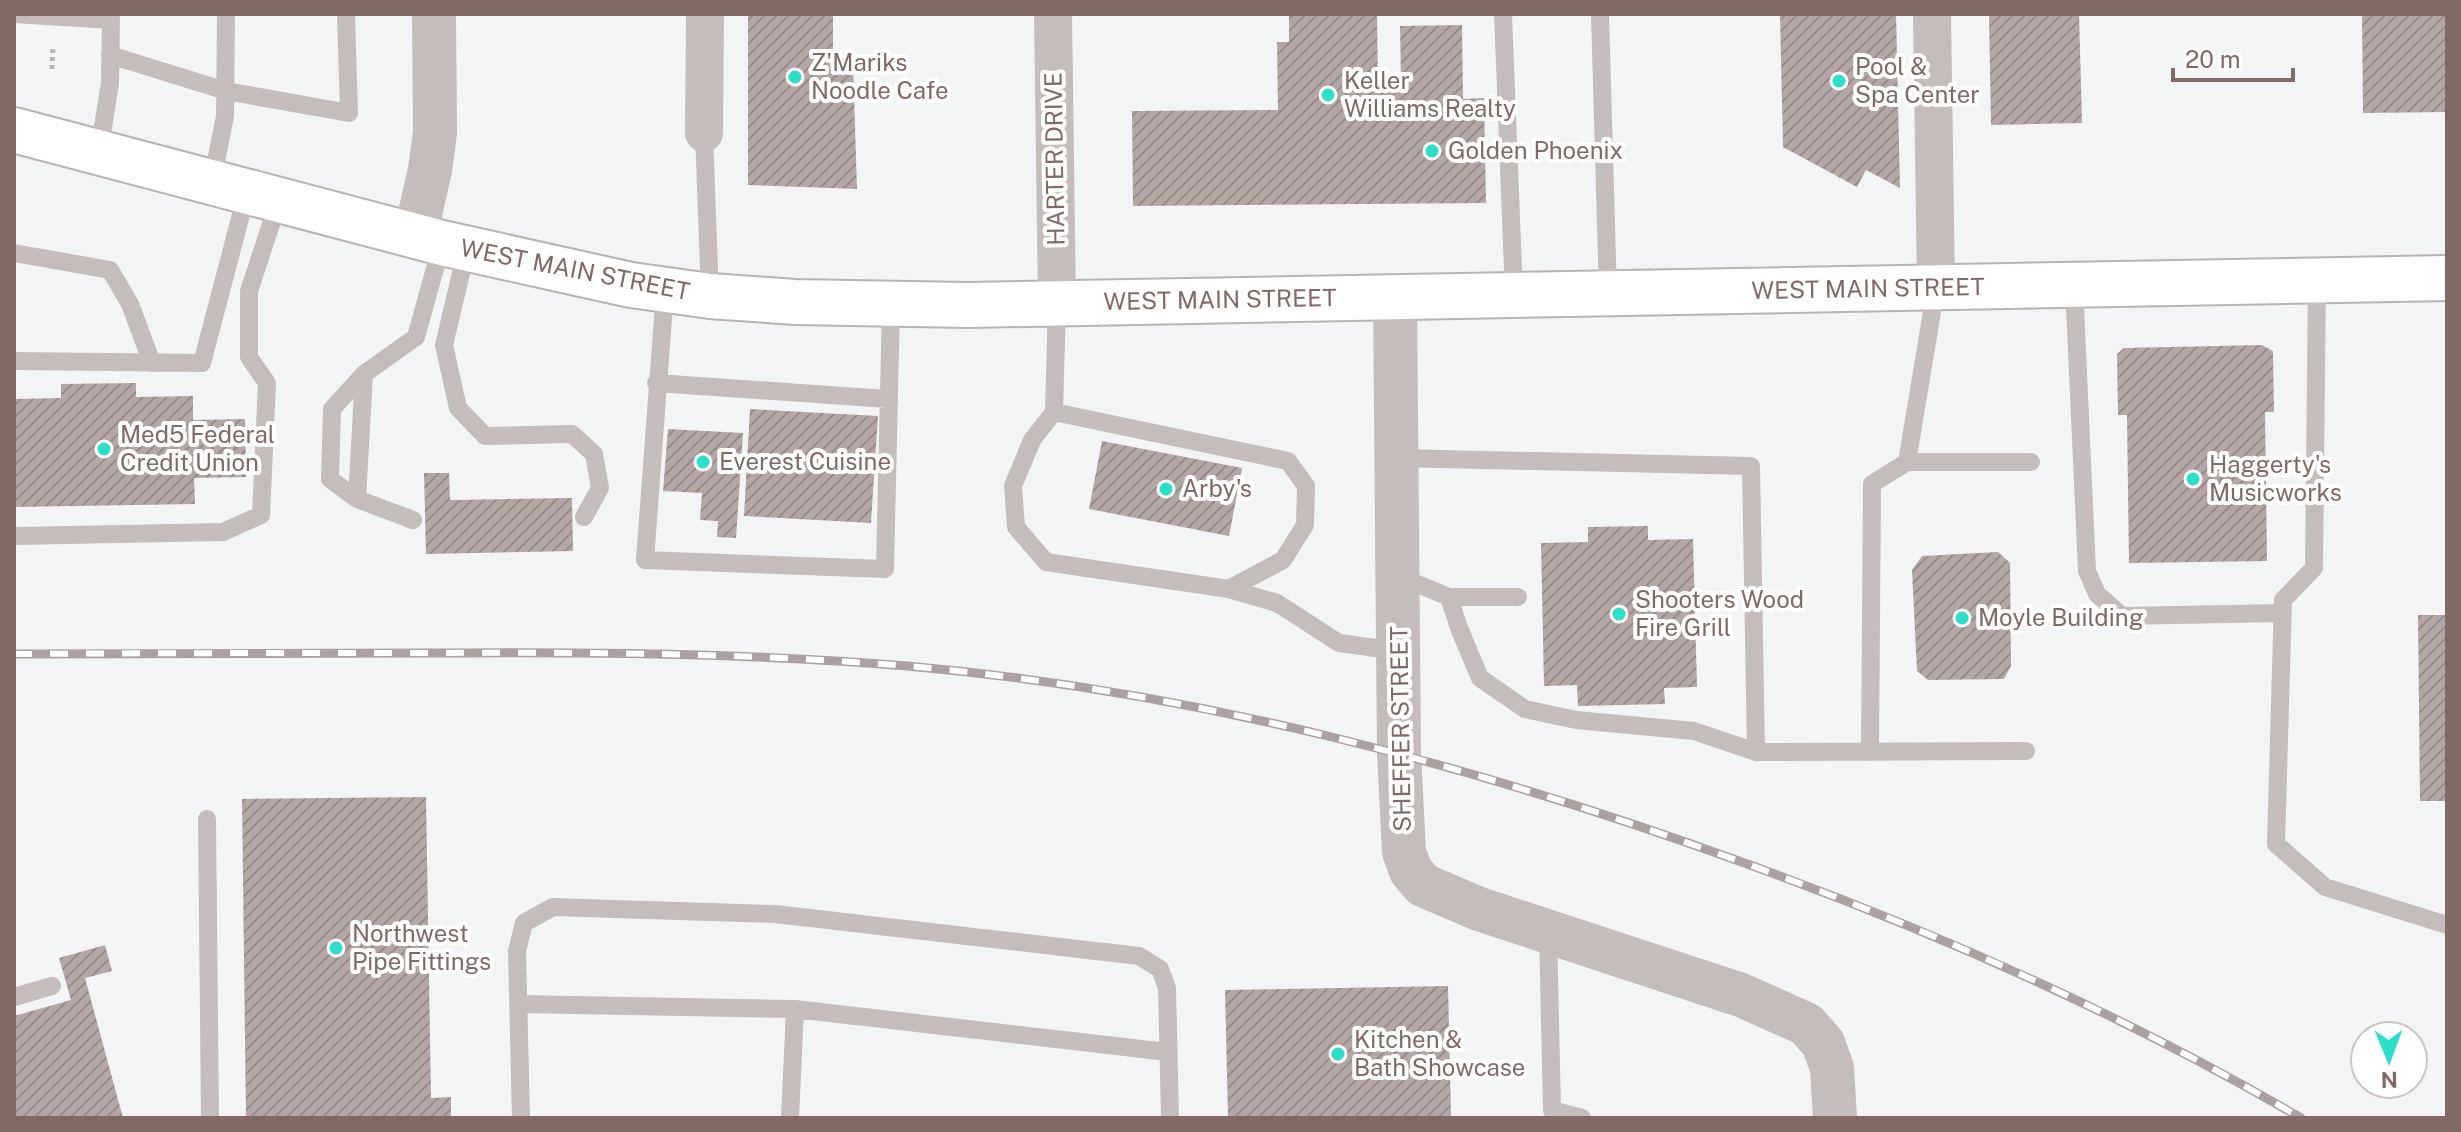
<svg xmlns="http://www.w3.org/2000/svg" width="2461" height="1132" font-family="'Public Sans',sans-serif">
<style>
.building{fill:url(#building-hatch)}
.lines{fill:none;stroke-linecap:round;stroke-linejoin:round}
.primary-casing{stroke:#bab3b2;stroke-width:48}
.path{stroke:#bdb7b7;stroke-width:5;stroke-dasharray:4 4;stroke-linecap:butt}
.service{stroke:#c5bdbc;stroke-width:18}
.minor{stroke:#c5bdbc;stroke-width:38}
.tertiary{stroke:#c5bdbc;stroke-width:44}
.primary{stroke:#fff;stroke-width:44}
.rail-casing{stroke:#aca1a0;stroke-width:9}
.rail{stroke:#fff;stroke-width:6;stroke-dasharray:18;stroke-linecap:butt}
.poi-dot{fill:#2adfcb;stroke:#fff;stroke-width:3}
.labels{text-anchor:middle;stroke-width:8;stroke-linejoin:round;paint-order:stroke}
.poi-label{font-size:24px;fill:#836966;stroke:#fff;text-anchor:start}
.street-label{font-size:24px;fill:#836966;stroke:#fff}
</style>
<defs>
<pattern id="building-hatch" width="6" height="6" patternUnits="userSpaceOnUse" patternTransform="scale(2)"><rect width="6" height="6" fill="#b4a7a6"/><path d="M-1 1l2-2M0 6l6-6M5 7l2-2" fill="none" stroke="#988c8b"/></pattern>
</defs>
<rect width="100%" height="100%" fill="#f3f4f6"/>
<!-- building -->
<path class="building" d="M748 14H833V52L853 64 857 189 748 185Z
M1289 14H1377L1378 80H1401L1400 26 1462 25 1463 99 1484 98 1486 203 1133 206 1132 111 1278 110 1277 42H1289Z
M1780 14H1896L1900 188 1866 170 1857 187 1783 147Z
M1989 14H2079L2082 123 1991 125Z
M2362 14H2447V112L2363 113Z
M2262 345 2273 351 2274 412H2265L2267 561 2129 563 2127 415H2118L2117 354 2124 348Z
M136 383V397L193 396V420L245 419 246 477 194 478 195 504 14 507V399L61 398V384Z
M750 409 878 416 871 523 744 516Z
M668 429 743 433 736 538 717 537 718 521 700 520 702 493 663 491Z
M1102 441 1242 468 1229 536 1089 509Z
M424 473H449L450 500 572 498 573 551 426 554Z
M1648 526V540L1693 539 1697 687 1664 688 1665 704 1578 706 1577 685 1544 686 1541 543 1588 542V527Z
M1998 552 2010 563 2011 666 2004 679 1928 680 1917 671 1912 570 1922 556Z
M2418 615H2447V801H2420Z
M426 797 431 1098 451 1097V1118H246L242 799Z
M105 945 112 971 85 978 123 1118H14V1016L71 1000 59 958Z
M1448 986 1451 1117 1228 1118 1225 990Z"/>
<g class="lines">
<!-- primary casing -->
<g class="primary-casing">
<path id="primary" d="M14 130 442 243 631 285 710 296 795 302 968 305 2447 278"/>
</g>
<!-- path -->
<path class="path" d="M52 69 53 46"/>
<!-- service -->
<path class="service" d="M14 14 111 20
M1503 14 1514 295
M1600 14 1608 294
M110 55 226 91 349 113 346 14
M704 133 710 296
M99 152 110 83 111 14
M212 182 225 116 226 14
M467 248 444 345 458 408 485 436 572 434 594 454 600 488 584 517
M14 253 110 270 130 304 152 363
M2317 280 2314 568 2283 600 2276 844 2325 887 2447 925
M2074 285 2087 571 2097 594 2122 616 2282 613
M1936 288 1907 462H2031
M665 291 645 560 885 569 891 305
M1057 304 1054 412 1032 440 1013 486 1016 527 1046 562 1229 589 1277 603 1339 643 1398 651
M14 361 202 363 247 192
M656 383 887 399
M1054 412 1288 461 1306 486 1305 525 1283 560 1229 589
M1397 458 1751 466 1756 752 2026 751
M357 499 330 479 332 409 364 374
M413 520 357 499 364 374 416 337 442 243
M14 536 223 532 261 515 267 383 249 357V291L279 200
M1398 576 1449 597 1459 628 1480 678 1525 709 1576 720 1694 731 1756 752
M1449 597H1518
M1870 752 1872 484 1907 462
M207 819 210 1118
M1548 932 1552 1110 1582 1118
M14 997 52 986
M519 1004 795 1009 1168 1052
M521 1118 517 951 524 923 553 907 775 914 1139 956 1160 969 1167 988 1170 1118
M790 1118 795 1009"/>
<!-- minor -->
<path class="minor" d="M1053 14 1057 304
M1932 14 1936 288
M704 133 705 14"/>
<!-- tertiary -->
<path class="tertiary" d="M415 236 430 170 435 133 434 14
M1395 297 1399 753 1404 852 1411 871 1423 885 1479 909 1741 995 1806 1024 1823 1043 1832 1068 1835 1118"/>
<!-- primary -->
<use href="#primary" class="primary"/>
<!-- rail casing -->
<g class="rail-casing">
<path id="rail" d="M14 654C153 653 292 653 431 653 590 652 748 653 907 666 1196 691 1478 766 1750 865 1941 934 2126 1016 2301 1118"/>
</g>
<!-- rail -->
<use href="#rail" class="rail"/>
</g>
<!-- markers -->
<g class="poi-dot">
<circle cx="795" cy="77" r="8"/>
<circle cx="1839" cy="81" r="8"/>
<circle cx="1328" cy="95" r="8"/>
<circle cx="1432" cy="151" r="8"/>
<circle cx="104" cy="449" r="8"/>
<circle cx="703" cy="462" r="8"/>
<circle cx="2193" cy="479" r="8"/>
<circle cx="1166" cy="489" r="8"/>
<circle cx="1619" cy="614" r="8"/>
<circle cx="1962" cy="618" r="8"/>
<circle cx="336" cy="948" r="8"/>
<circle cx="1338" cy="1054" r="8"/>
</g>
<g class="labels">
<!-- poi labels -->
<g class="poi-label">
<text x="811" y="71">Z'Mariks<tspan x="811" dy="28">Noodle Cafe</tspan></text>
<text x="1855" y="75">Pool &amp;<tspan x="1855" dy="28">Spa Center</tspan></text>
<text x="1344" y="89">Keller<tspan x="1344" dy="28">Williams Realty</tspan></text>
<text x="1448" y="159">Golden Phoenix</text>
<text x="120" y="443">Med5 Federal<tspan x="120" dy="28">Credit Union</tspan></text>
<text x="719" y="470">Everest Cuisine</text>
<text x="2209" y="473">Haggerty's<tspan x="2209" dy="28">Musicworks</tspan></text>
<text x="1182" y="497">Arby's</text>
<text x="1635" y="608">Shooters Wood<tspan x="1635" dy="28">Fire Grill</tspan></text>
<text x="1978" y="626">Moyle Building</text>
<text x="352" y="942">Northwest<tspan x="352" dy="28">Pipe Fittings</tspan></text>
<text x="1354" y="1048">Kitchen &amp;<tspan x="1354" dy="28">Bath Showcase</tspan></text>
</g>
<!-- street labels -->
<g class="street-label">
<text transform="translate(1055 159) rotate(-91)" y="8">HARTER DRIVE</text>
<text transform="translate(575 270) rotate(11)" y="8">WEST MAIN STREET</text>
<text transform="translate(1868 289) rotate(-1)" y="8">WEST MAIN STREET</text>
<text transform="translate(1220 300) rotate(-1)" y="8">WEST MAIN STREET</text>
<text transform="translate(1401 729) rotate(-91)" y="8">SHEFFER STREET</text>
</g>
</g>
<!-- border -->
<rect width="2461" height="1132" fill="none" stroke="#836966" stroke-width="32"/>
<!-- north arrow -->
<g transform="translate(2389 1060) rotate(179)"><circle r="38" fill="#ffffff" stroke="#cdc3c2" stroke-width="2"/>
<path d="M0-6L14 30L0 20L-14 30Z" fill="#2adfcb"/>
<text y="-12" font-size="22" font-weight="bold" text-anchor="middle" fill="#836966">N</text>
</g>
<!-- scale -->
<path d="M2173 68v12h120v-12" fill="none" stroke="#836966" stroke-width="4"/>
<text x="2185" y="68" font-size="24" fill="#836966" stroke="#ffffff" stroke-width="6" paint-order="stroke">20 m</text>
</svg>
